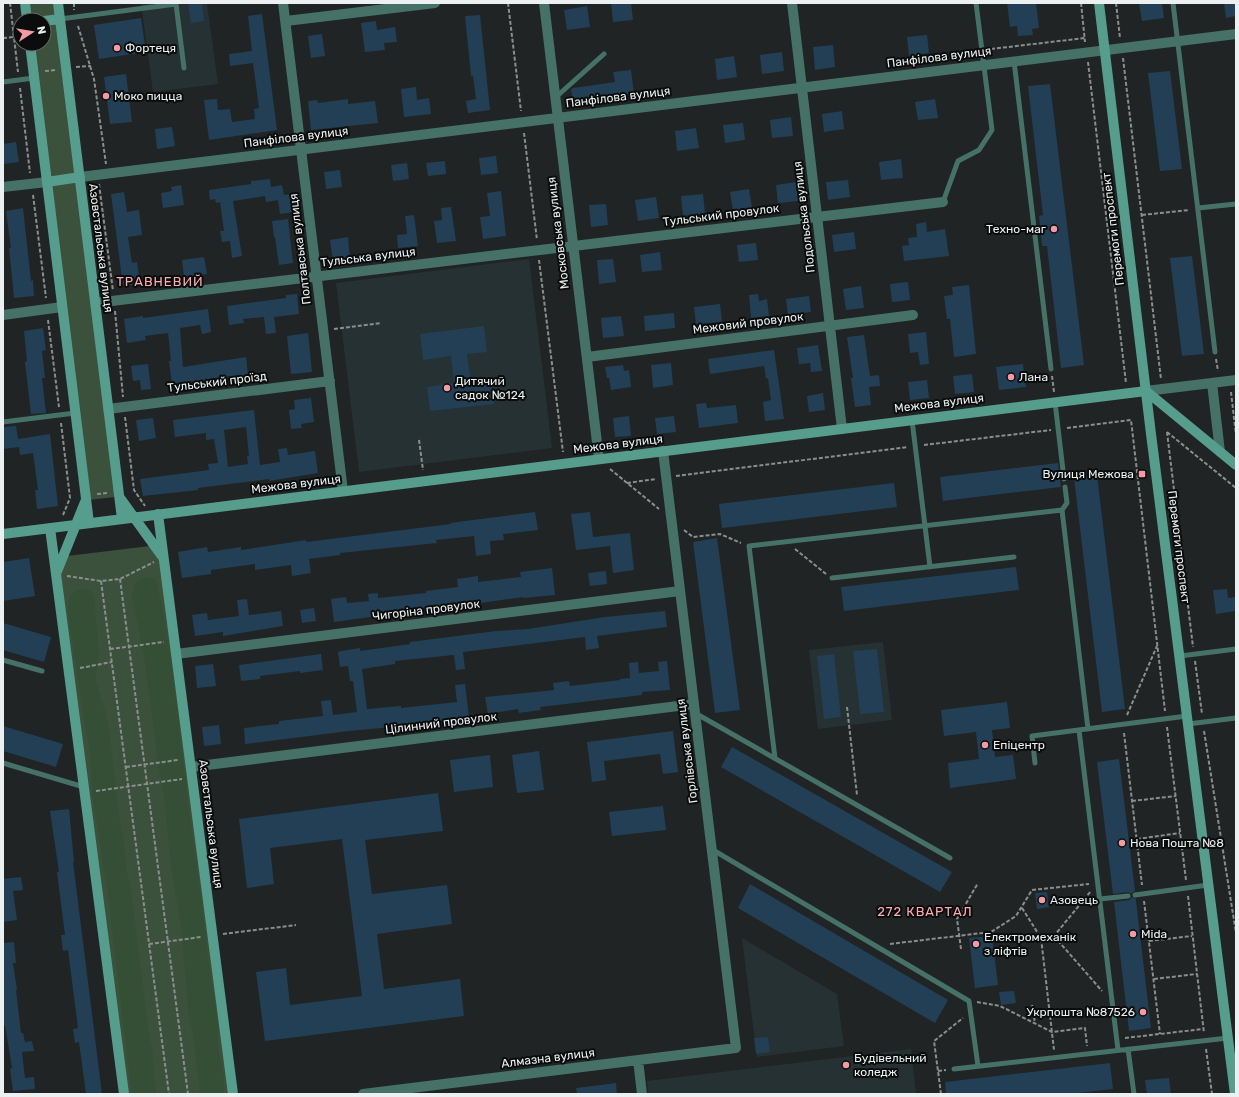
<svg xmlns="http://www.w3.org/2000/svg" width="1239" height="1097" font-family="Rubik,sans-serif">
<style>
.built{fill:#263133}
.green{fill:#3b513c}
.forest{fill:#354f36}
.building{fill:#223f55;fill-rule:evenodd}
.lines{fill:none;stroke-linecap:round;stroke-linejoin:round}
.path{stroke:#8a8e8e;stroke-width:2;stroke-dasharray:4 2;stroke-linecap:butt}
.lane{stroke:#467167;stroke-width:5}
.street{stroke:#467167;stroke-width:10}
.secondary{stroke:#569d8d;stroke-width:10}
.poi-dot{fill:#f49aa3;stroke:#0b0d0d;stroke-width:1.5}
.labels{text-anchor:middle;stroke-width:4;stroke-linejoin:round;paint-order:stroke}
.poi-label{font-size:12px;fill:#edf0f0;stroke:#0b0d0d;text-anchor:start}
.street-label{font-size:12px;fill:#edf0f0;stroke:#0b0d0d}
.neighbourhood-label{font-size:13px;letter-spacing:1px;fill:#ffaab2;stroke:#0b0d0d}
</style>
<rect width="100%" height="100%" fill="#202425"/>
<!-- built -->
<path class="built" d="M141 3H207L218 84 153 92Z
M529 259 552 448 359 472 336 283Z
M883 642 892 720 818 729 809 650Z
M742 938 837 994 844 1046 757 1057Z
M911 1049 916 1094H648L647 1081Z"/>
<!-- green -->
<path class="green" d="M29 3H55L115 497 88 500 34 44H44V20H31Z
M150 546 161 559 229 1094H128L59 576 67 556Z"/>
<!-- forest -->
<path class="forest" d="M147 577 155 579 158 587 169 645 194 848 201 895 207 951 214 996 218 1028V1047L224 1077V1091L221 1094H200L193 1034 189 1018 181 926 171 867 164 797 158 762 144 656 132 597 135 583 140 579Z
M80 589 90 590 94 596 99 653 98 664 96 673V681L105 710 110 737 120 822 124 842 126 866 131 890 149 1034 152 1048 156 1094H132L130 1081 107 886 102 862 101 848 92 793 90 751 83 715 69 620 68 607 71 594Z"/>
<!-- building -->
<path class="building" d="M188 3H202L204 21 191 23Z
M611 3H631L633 20 613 22Z
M1007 3H1036L1039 28 1032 29 1033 35 1018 36 1017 26 1010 27Z
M1139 3H1162L1164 18 1142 21Z
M1224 3H1236V16L1226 18Z
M587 6 590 27 567 30 564 10Z
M262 14 277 130 209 140 204 100 217 99 218 110 230 109 232 122 255 119 254 109 259 108 253 63 230 66 229 54 252 51 248 16Z
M480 15 490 110 468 113 466 101 476 99 473 76H471L465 16Z
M141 18 146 52 99 59 94 25Z
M376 21 377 30 395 27 397 42 384 43 385 50 365 52 361 23Z
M322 34 325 56 311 58 308 36Z
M927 35 929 53 909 56 907 37Z
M833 45 835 67 815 70 813 47Z
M782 52 784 71 762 74 760 55Z
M734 56 737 77 717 80 715 59Z
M631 70 634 94 573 101 571 89 573 88 615 82 613 72Z
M1170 71 1182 169 1160 171 1148 73Z
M126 74 132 122 110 124 104 77Z
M1050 84 1084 365 1061 368 1047 246H1042L1039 216 1043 215 1028 86Z
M416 87 417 100 429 98 431 114 404 117 401 89Z
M348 99V104L375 101 378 123 311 130 308 101 317 100 318 103Z
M935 99 938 118 918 120 915 102Z
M842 111 844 129 824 132 822 114Z
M791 117 793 136 772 138 770 120Z
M743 123 745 140 725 143 723 125Z
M172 127 175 146 157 149 155 129Z
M696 128 699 148 677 151 675 131Z
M16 142 19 162 4 164 3 144Z
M496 156 498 173 481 175 479 158Z
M901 159 903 178 881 180 879 162Z
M445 161 446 174 428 176 426 163Z
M407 163 409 179 393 181 391 165Z
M340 170 342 187 326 189 324 172Z
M270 179 271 187 282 185 284 195 291 194 294 212 280 214 278 200 266 202 265 196 233 201 242 256 232 258 230 241 222 242 220 231H224L220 202 216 203 215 199 210 200 209 190 251 184V181Z
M848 180 850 197 828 200 826 182Z
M796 182 798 201 778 203 776 185Z
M181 185 184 205 163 208 161 193 172 191 171 187Z
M749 189 752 208 733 211 730 192Z
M501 191 506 236 483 239 480 217 490 216 487 193Z
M124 192 127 212 139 210 142 235 128 237 132 263 137 262 140 284 123 286 111 194Z
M703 194 705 213 683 216 681 196Z
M656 197 659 218 638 221 635 200Z
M606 204 608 225 591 227 589 205Z
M451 207 456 241 437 243 434 221 442 220 441 208Z
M23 208 31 281 33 280 34 296 14 298 9 248H11L6 211Z
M414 215 418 246 398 248 397 235 407 234 405 216Z
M288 219 293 263 279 265 275 237H274L272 221Z
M926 222 927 232 945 229 949 256 904 261 902 246 909 245 908 238 917 237 916 224Z
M854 232 856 249 834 252 832 235Z
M348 237 350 258 333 261 330 240Z
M756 243 758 260 739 262 737 245Z
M660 252 662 270 642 272 640 255Z
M1192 256 1204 354 1182 356 1170 258Z
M204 257 207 274 184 277 182 260Z
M613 259 616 282 599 284 597 260Z
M908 282 910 300 892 302 890 284Z
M969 285 976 354 954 357 950 319H947L944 296 953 295 952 287Z
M861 286 864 308 846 310 843 289Z
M297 294 299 314 274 317 276 333 266 334 264 317 243 319 244 323 229 325 227 306 286 298V295Z
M758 294 759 301 767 299 769 316 751 318 749 295Z
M809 296 811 312 788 315 786 299Z
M720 304 722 322 696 324 694 307Z
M208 309 211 332 202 334 200 325 180 328 183 367 246 357 248 375 231 378V376L172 384 169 361H171L168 333 145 336 146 340 127 343 124 319 143 316V318Z
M674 313 675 328 645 331 644 316Z
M621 316 624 336 603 338 601 318Z
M484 326 487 352 467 354 471 381 491 379 494 404 430 411 427 387 454 383 451 356 423 360 420 334Z
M43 328 46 350 42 351 45 378H42L46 413 31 414 25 362 27 361 24 331Z
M926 332 929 364 920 365 918 352 910 353 908 334Z
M308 333 312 372 291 374 287 336Z
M864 335 870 376 879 375 880 386 869 387 871 405 855 407 851 378H853L847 337Z
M818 345 822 371 811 372 810 363 799 364 797 348Z
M774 350 784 419 765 421 763 402 771 400 768 378 766 379 764 366 710 374 708 359Z
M671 363 673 385 653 388 651 365Z
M148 364 151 389 141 390 140 380 133 381 131 366Z
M1023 364 1026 387 999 390 996 367Z
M623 365 624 371 629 370 631 387 611 390 609 378H607L605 367Z
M972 374 974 392 955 394 953 376Z
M927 380 929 398 910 400 908 382Z
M823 393 825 410 809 412 807 396Z
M311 398 314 422 301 424 302 428 291 429 289 410 295 409 294 400Z
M706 403 707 408 736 405 738 423 699 428 696 404Z
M254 410 260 465 280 462 278 449 287 448 288 455 315 451 318 473 269 481V479L198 488V490L143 496 140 479 209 470 208 464 218 463 214 439 206 440V433L175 437 173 420ZM246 427 249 456H247L248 464 228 467 224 430Z
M629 416 631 436 615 437 613 418Z
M674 416 676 432 657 434 655 418Z
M153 418 156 438 139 441 136 420Z
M16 426 18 439 50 434 58 506 37 509 35 490H38L33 453 20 455 19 447 3 449V427Z
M1058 463 1061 487 943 501 940 477Z
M1097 475 1125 709 1102 712 1074 478Z
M894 483 897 507 722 528 719 504Z
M535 512 538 530 503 534 504 540 490 541 491 554 476 556 474 536 436 540 437 543 340 553V555L309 559 311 573 292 576 291 565 255 570V564L211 570V574L182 578 178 552 207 547 208 552 241 547V550L306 540V542L451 524 450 523Z
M590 512 593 537 630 533 634 570 613 573 610 546 576 550 571 514Z
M717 538 740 710 715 713 693 542Z
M29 558 35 596 3 601V562Z
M1016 567 1019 590 844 611 841 587Z
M552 568 555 595 523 598V597L460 606V603L414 609V611L334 622 331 599 346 597 347 603 369 601 368 594 378 593V598L426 593V591L458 587 457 579 478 576V582L521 577 520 572Z
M606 571 607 584 590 586 588 573Z
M1227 589 1228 598 1236 597V611L1216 614 1213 590Z
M247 599 249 615 281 611 283 626 223 636V632L195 636 192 615 207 613 208 620 239 616 237 600Z
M314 608 316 621 302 623 300 610Z
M665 611 667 627 597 636 599 648 586 650 585 637 463 652 465 669 456 670 454 655 395 661V664L362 669 367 709 401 706V708L457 702 455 685 465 684 469 717 403 726 349 731 245 744 244 728 279 724V721L323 716 321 701 331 700 333 715 357 712 353 681H350L348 666 340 667 338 652 341 651 360 648V651L410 644V642L496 631 528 629 605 617Z
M3 623 51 637 44 662 3 650Z
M877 649 884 712 860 714 853 651Z
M321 654 323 670 300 673V671L260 676V679L241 681 239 665Z
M834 654 841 717 824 719 817 656Z
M667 661 670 690 642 692V695L540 707 541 710 519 713 518 709 488 714 485 697 554 690 553 683 569 681 570 686 620 680V679L630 678 629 663 638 662 639 673 659 671 658 662Z
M213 664 216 686 197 688 195 666Z
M1007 702 1010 728 992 730 995 757 1013 755 1016 779 950 788 948 763 979 759 976 732 944 736 941 710Z
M219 725 221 744 204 746 202 727Z
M3 726 63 744 56 767 3 751Z
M673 731 678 772 663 774 660 754 604 761 606 780 592 782 587 742Z
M732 747 952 872 940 892 721 767Z
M539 751 544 790 517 793 512 755Z
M490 755 493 787 454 792 450 760Z
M1119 759 1135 891 1131 894 1128 892 1113 894 1097 762Z
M438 793 443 831 365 840 372 894 447 885 452 924 377 934 384 989 460 979 464 1016 265 1041 256 972 286 968 290 1005 362 996 342 839 270 848 274 884 247 888 239 819Z
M663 806 666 830 612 836 609 812Z
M69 809 74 862H73L102 1094H86L79 1042 75 1043 73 1029 78 1028 68 950 63 951 61 935H65L57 872H59L50 811Z
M21 877 23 890 13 891 17 920 3 922V879Z
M750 884 948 1000 935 1023 738 908Z
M1047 892 1049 907 1037 909 1035 893Z
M1132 897 1136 899V901L1151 1028 1129 1031 1114 902 1129 900Z
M992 936 998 985 975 988 969 938Z
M14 942 16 963H13L17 990H16L21 1033H23L25 1042 32 1041 34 1051 22 1052 25 1078 34 1077 35 1089 13 1091 10 1069 12 1068 5 1025 3 1026V943Z
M1014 991 1016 1003 1001 1005 999 992Z
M768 1037 770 1052 756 1054 754 1038Z
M1110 1063 1113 1089 1069 1094H946L945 1082Z
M1169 1078 1171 1094H1147L1145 1080Z
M616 1083 617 1094H577L576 1088Z"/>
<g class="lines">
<!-- path -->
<path class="path" d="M10 3 18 72
M74 3V10
M508 3 521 111
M1081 3 1085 42
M1116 3 1120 38
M78 26 94 79 106 164
M3 38 14 37
M991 49 1085 38
M1123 58 1161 379
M1088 62 1126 383
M76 67 91 66
M45 71 56 70
M20 88 30 173
M524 133 537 240
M99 184 113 291
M33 195 46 298
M1142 215 1189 210
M539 260 563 452
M115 311 123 397
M48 320 59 407
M334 329 381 323
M1216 359 1218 371
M1052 376 1054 392
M1231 392 1236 435
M125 417 134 490 145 506
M61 423 70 498 63 515
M1067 428 1131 420 1165 711
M1167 432 1193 647
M1167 432 1236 488
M419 440 423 470
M924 445 1051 430
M610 469 659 509
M676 476 908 447
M627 483 656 479
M97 494 108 493
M684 530 693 537 720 534 741 543
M795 549 826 574
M67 576 101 581 120 579 154 562
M120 579 188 1094
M101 581 169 1094
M110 649 164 642
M1195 661 1202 714
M80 668 112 662
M847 707 857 795
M1127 715 1157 646
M1167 727 1186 880
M1204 731 1236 933
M1124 733 1142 885
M126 767 178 760
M96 791 182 779
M1132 801 1176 796
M1137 839 1180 833
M1188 896 1204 1033
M1083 901 1093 900
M1144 901 1160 1034
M1022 908 1041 938 1054 1050
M223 934 296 925
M1054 936 1102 991
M1041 938 1054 936 1091 891
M1149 941 1192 936
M149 944 201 937
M890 944 991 932 1016 916 1032 890 1089 884
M961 949 957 919 978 883
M1154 979 1197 974
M977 1002 1000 1006 1052 1032 1085 1028 1087 1046
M1032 1005 1035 1023
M1125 1038 1203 1029
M1206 1049 1212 1094
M938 1071 946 1070
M941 1094 934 1041 963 1018"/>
<!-- lane -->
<path class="lane" d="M1173 3 1215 352
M60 19 176 4 184 68
M1014 61 1051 369
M3 82 34 78
M556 97 604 54
M943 202 958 161 979 150 992 130 976 3
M1198 208 1236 204
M1055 402 1064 479
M912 420 930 567
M3 422 75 413
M1065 487 1067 503 1062 510 1088 729
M832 578 1014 557
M1180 656 1236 649
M3 660 42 671
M695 713 950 858
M1188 724 1236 718
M1079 730 1118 1050
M775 758 749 546 1062 510
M3 763 84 787
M1035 763 1032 736 1187 716
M713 850 969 1001 978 1066
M1135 895 1208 885
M1100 899 1128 896
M1128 1049 1134 1094
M954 1069 1228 1038"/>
<!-- street -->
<path class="street" d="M283 3 343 491
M544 3 599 459
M792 3 842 429
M286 21 435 3
M80 177 1236 34
M3 187 47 182
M95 303 943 202
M3 315 62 307
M587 357 913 315
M1212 383 1220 452
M1146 391 1236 380
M108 409 330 381
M176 654 680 591
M191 767 694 704
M638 1060 642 1094
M363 1094 736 1048 663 451"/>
<!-- secondary -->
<path class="secondary" d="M25 3 27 20
M58 3 122 519
M1099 3 1151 434 1235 1094
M44 21 60 19
M30 44 89 523
M47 182 80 177
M1146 391 1236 465
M120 498 162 556
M158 514 233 1094
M50 528 124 1094
M3 534 1146 391
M56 574 85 502"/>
</g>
<!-- markers -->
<g class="poi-dot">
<circle cx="117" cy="48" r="4"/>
<circle cx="106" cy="96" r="4"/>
<circle cx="1054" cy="229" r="4"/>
<circle cx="1011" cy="377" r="4"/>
<circle cx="447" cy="388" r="4"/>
<rect x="1138" y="470" width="8" height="8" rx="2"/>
<circle cx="985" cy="745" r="4"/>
<circle cx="1122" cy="843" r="4"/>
<circle cx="1042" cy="900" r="4"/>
<circle cx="1133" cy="934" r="4"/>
<circle cx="976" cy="944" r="4"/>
<circle cx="1143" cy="1012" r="4"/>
<circle cx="846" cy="1065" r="4"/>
</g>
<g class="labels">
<!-- poi labels -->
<g class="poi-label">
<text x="125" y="52">Фортеця</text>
<text x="114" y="100">Моко пицца</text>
<text x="1046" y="233" text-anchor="end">Техно-маг</text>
<text x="1019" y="381">Лана</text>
<text x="455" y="385">Дитячий<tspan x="455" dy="14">садок №124</tspan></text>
<text x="1134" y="478" text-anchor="end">Вулиця Межова</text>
<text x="993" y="749">Епіцентр</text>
<text x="1130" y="847">Нова Пошта №8</text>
<text x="1050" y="904">Азовець</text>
<text x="1141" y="938">Mida</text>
<text x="984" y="941">Електромеханік<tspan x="984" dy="14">з ліфтів</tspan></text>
<text x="1135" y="1016" text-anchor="end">Укрпошта №87526</text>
<text x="854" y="1062">Будівельний<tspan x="854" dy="14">коледж</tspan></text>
</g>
<!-- street labels -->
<g class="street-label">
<text transform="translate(939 57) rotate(-7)" y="4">Панфілова вулиця</text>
<text transform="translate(618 97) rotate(-7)" y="4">Панфілова вулиця</text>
<text transform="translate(296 137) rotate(-7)" y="4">Панфілова вулиця</text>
<text transform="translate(721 215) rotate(-7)" y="4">Тульський провулок</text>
<text transform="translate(804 217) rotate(-97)" y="4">Подольська вулиця</text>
<text transform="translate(1113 229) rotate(-97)" y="4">Перемоги проспект</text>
<text transform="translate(558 233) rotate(-97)" y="4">Московська вулиця</text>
<text transform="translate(101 248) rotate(83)" y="4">Азовстальська вулиця</text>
<text transform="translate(300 249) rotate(-97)" y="4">Полтавська вулиця</text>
<text transform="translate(368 257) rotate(-7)" y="4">Тульська вулиця</text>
<text transform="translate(748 323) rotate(-7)" y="4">Межовий провулок</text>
<text transform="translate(217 382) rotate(-7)" y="4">Тульський проїзд</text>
<text transform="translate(939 403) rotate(-7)" y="4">Межова вулиця</text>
<text transform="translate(618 444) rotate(-7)" y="4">Межова вулиця</text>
<text transform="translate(296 484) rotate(-7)" y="4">Межова вулиця</text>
<text transform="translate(1179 547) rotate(83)" y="4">Перемоги проспект</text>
<text transform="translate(426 610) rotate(-7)" y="4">Чигоріна провулок</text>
<text transform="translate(441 723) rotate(-7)" y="4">Цілинний провулок</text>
<text transform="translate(687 751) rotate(-97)" y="4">Горлівська вулиця</text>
<text transform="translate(211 824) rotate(83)" y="4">Азовстальська вулиця</text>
<text transform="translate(548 1058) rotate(-7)" y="4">Алмазна вулиця</text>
</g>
<!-- neighbourhood labels -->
<g class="neighbourhood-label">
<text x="160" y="286">ТРАВНЕВИЙ</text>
<text x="925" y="916">272 КВАРТАЛ</text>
</g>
</g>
<!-- border -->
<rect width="1239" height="1097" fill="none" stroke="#edf0f0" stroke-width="8"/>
<!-- north arrow -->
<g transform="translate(32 32) rotate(78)"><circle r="19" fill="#0b0d0d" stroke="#656868"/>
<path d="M0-3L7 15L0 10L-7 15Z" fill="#f49aa3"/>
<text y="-6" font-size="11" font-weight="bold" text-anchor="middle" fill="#edf0f0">N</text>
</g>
</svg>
